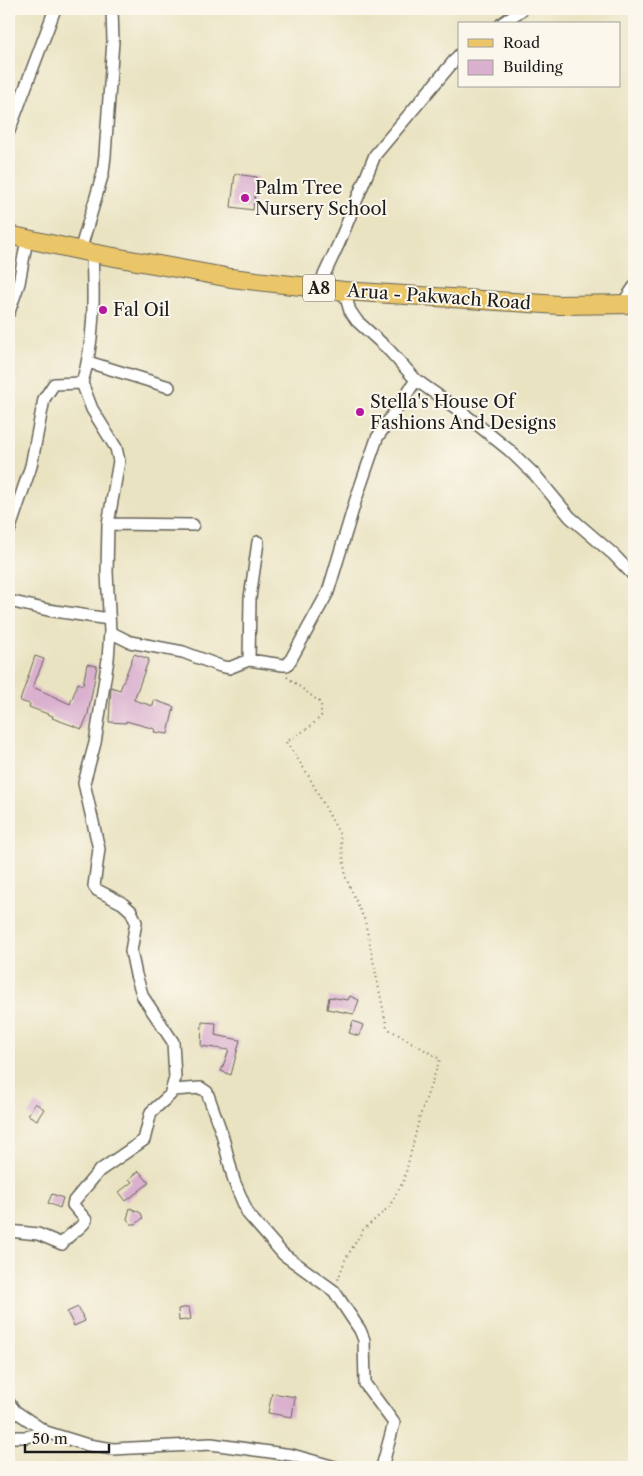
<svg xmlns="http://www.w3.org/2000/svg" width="643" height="1476" font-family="'Libre Caslon Text',serif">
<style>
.building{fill:#dab0cf}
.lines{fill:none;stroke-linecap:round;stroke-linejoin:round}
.minor-casing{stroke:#646256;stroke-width:14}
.primary-casing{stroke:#646256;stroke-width:20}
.path{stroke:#646256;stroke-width:2;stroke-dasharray:1 4;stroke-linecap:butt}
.minor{stroke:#fff;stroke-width:11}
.primary{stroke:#ebc669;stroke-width:18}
.poi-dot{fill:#b5179e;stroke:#fbf7ec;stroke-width:2}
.labels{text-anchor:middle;stroke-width:4;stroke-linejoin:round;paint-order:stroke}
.shield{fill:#fbf7ec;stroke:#5f5e5a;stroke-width:1}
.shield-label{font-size:16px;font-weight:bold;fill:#1c1c1c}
.poi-label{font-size:18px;fill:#1c1c1c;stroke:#fbf7ec;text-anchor:start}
.street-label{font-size:18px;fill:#1c1c1c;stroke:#fbf7ec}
</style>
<rect width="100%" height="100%" fill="#fbf7ec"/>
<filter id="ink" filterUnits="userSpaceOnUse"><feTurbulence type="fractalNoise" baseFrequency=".02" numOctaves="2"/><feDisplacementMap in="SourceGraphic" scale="10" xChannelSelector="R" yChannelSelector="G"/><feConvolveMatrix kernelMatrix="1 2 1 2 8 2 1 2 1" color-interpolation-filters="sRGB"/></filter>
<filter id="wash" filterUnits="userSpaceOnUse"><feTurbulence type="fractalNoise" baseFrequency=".0096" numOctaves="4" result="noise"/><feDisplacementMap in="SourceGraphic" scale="20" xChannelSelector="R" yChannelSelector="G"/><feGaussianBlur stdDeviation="1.12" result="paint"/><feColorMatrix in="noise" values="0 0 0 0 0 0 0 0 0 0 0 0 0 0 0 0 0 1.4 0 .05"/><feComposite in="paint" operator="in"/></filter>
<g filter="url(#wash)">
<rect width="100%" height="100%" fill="#eae3c2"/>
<g id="blocks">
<!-- building -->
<path class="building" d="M235 174 257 177 253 210 231 207Z
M134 654 149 659 134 700 153 706 154 700 174 707 168 734 154 732 155 729 126 721V723L109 722 111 687 120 690Z
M35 656 44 659 33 687 70 704 78 683 83 685 87 664 97 666 88 714 82 729 52 718 53 716 29 707 30 704 20 701Z
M350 996 359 1000 354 1014 327 1009 329 997 348 1000Z
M353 1021 363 1025 359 1036 349 1033Z
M202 1022 216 1023 215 1035 240 1040 231 1075 221 1071 229 1050 201 1046Z
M35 1103 44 1109 37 1120 28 1115Z
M139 1171 149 1183 126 1201 119 1192 132 1182 129 1179Z
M52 1194 63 1198 60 1208 48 1203Z
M130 1208 141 1213 143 1218 136 1224H131L127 1219Z
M78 1307 85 1321 74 1326 67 1312Z
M189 1307 191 1319 179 1321 178 1309Z
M272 1393 295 1397 292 1417 268 1413Z"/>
</g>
</g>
<g filter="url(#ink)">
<use href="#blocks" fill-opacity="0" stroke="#646256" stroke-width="1"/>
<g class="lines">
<!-- minor casing -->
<g class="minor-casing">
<path id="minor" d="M501 24 523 9
M9 131 55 9
M80 251 103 173 105 155 113 41 112 9
M318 288 339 243 375 155 459 55
M623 303 634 287
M9 312 19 283 27 239
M88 362 169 387
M416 380 463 413 509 450 536 476 570 517 613 554 634 576
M108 524 193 525
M9 531 31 466 44 399 54 384 82 383C95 340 94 298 92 253
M9 601 48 610 109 619
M110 632 130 642 183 652 220 666 229 668 249 660 283 665H287L290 661 328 592 356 499 377 438 416 380 388 349 357 321 350 311 344 291
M249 660 250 598 258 542
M173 1090 201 1088 207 1092 222 1134 234 1181 248 1214 283 1254 334 1291 360 1330 364 1340 365 1384 394 1423 382 1467
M9 1231 38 1234 62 1244C68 1234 83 1228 86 1220L73 1205 74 1201 99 1171 144 1140 151 1112 170 1095 175 1078 173 1042 143 997 136 975 131 951 136 922 131 911 122 903 97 890 94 886 99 849 84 783 95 743 108 659 110 632 107 572 108 524 119 461 116 448 92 409 82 383
M9 1403 15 1411 46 1432 88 1445 113 1449 211 1444 292 1455 335 1467
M9 1437H26L46 1432"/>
</g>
<!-- primary casing -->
<g class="primary-casing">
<path id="primary" d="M9 235 92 253 231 278 344 291 559 305 634 304"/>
</g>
<!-- path -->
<path class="path" d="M287 677 321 703V716L310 727 286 742 307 773 340 835 346 878 365 921 387 1028 440 1059 420 1116 404 1180 389 1207 363 1230 345 1260 338 1280"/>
<!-- minor -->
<use href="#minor" class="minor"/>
<!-- primary -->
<use href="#primary" class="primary"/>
</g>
</g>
<!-- markers -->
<g class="poi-dot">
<circle cx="245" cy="198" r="5"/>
<circle cx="103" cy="310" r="5"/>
<circle cx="360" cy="412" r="5"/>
</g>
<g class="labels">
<!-- shield labels -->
<rect class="shield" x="303" y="274.5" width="32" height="27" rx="4"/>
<g class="shield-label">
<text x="319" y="294">A8</text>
</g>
<!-- poi labels -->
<g class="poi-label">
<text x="255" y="194">Palm Tree<tspan x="255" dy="21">Nursery School</tspan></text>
<text x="113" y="316">Fal Oil</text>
<text x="370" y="408">Stella's House Of<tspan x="370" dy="21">Fashions And Designs</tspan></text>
</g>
<!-- street labels -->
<g class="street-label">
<text transform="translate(439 297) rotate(4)" y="6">Arua - Pakwach Road</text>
</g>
</g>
<!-- margin -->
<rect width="643" height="1476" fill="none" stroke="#fbf7ec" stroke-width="30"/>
<!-- legend -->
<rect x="458" y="22" width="162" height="65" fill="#fbf7ec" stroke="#a29f99"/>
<rect x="468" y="39" width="25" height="8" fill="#ebc669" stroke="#a29f99"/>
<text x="503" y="48" font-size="15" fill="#1c1c1c">Road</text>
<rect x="468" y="60" width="25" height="15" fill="#dab0cf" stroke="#a29f99"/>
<text x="503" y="72" font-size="15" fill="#1c1c1c">Building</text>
<!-- scale -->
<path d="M25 1444v8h84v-8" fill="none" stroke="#1c1c1c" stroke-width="2.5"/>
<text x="32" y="1444" font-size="15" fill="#1c1c1c" stroke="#fbf7ec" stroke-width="4" paint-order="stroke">50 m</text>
</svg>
